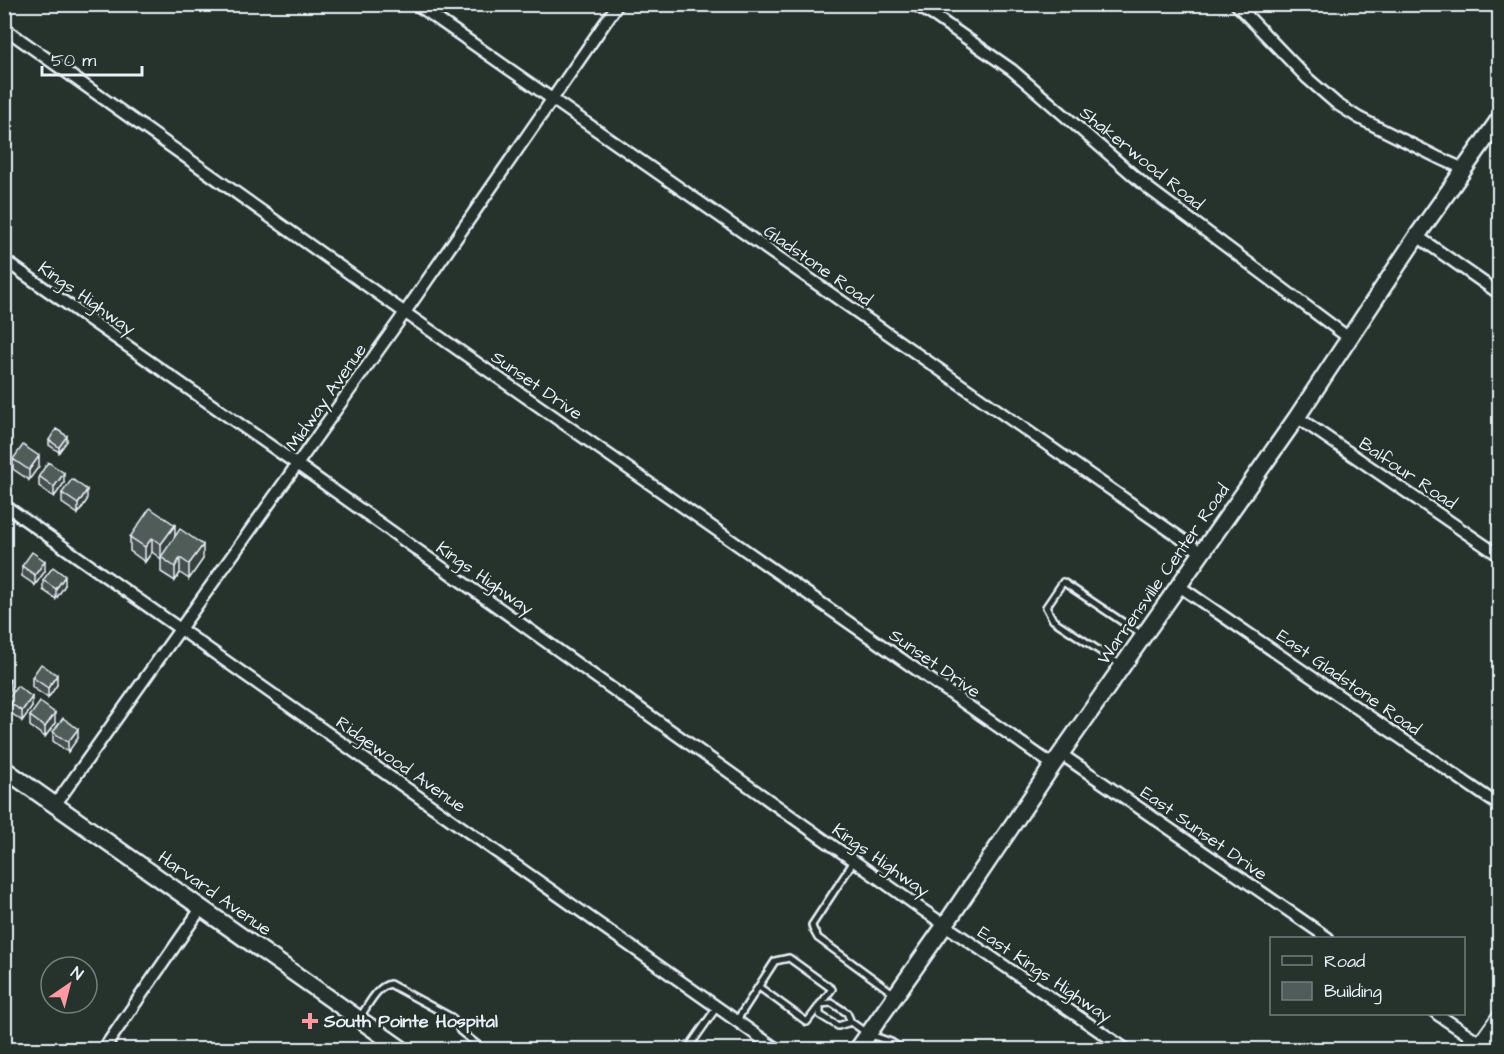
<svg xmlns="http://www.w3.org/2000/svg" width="1504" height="1054" font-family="'Architects Daughter',sans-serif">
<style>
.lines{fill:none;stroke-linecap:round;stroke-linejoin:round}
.service-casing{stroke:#e8f1f8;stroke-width:10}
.minor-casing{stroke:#e8f1f8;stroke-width:15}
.secondary-casing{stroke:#e8f1f8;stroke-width:20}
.primary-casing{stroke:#e8f1f8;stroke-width:22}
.service{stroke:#26332d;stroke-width:5}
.minor{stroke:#26332d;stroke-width:10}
.secondary{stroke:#26332d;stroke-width:15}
.primary{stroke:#26332d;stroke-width:18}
.wall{fill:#454f4d;stroke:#e8f1f8;stroke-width:1.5}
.shaded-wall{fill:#38403e;stroke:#e8f1f8;stroke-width:1.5}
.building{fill:#505c59;stroke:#e8f1f8;stroke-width:1.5}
.poi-dot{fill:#ff9aa2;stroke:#26332d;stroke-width:2}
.labels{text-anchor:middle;stroke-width:5;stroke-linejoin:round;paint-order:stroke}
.street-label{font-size:18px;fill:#e8f1f8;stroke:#26332d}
.poi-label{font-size:18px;font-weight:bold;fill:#e8f1f8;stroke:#26332d;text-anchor:start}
</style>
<rect width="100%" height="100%" fill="#26332d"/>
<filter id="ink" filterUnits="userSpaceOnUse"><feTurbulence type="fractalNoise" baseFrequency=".0167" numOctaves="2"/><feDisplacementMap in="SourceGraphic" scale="12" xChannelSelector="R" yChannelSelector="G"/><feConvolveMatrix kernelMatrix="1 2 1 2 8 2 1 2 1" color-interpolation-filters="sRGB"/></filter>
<g filter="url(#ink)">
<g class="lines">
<!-- service casing -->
<g class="service-casing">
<path id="service" d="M1121 665 1053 620 1046 607 1063 582 1142 635
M854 861 812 925 813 929 818 938 893 993
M820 1004 832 1003 847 1013 851 1022 868 1034 891 1042 903 1050
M820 1004V1015L838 1026 851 1022
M360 1017C368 1006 376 987 390 984L451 1017 457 1024 460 1031 484 1050
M737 1020 775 961 789 958 832 989 807 1022 759 987
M687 1050 717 1007"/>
</g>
<!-- minor casing -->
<g class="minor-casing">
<path id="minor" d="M416 4 1202 553
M914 4 936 17 1012 70 1148 188 1349 338
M1236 4 1307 78 1337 104 1359 118 1437 157 1464 169
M4 28 394 305 1053 765
M1417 236 1500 294
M4 260 298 465 920 908 1127 1050
M1297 417 1500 556
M4 505 778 1050
M1179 586 1500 806
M1061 754 1328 938
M55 805 399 321 618 4
M1437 1014 1482 1044
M103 1050 202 907"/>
</g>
<!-- secondary casing -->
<g class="secondary-casing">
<path id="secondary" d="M4 769 403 1050
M857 1050 945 925 1053 765 1297 417 1417 236 1500 118"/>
</g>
<!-- primary casing -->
<g class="primary-casing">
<path id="primary" d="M1478 1050 1500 1019"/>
</g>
<!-- service -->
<use href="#service" class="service"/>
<!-- minor -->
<use href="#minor" class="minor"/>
<!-- secondary -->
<use href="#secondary" class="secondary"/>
<!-- primary -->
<use href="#primary" class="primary"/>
</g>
<!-- wall -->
<path class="wall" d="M49 440 67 441 59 452 49 445Z
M13 459 39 466 29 480 13 469Z
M39 476 64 483 54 497 39 486Z
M62 493 87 500 78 514 62 503Z
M130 537 175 538 203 559 189 579 180 573 175 581 161 572V559L152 552 145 562 130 551Z
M22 566 45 571 35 585 22 576Z
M43 580 65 585 56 599 43 590Z
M32 677 57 685 48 698 32 687Z
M7 701 32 707 22 721 7 710Z
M30 716 55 723 45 737 30 726Z
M53 732 78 738 68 752 53 741Z"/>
<!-- shaded-wall -->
<path class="shaded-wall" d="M67 436V441L59 452V447Z
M39 456V466L29 480V470Z
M64 473V483L54 497V487Z
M87 490V500L78 514V504Z
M175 525V540L161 559V544Z
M152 538V552L145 562V547Z
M203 545V559L189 579V564Z
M180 558V573L175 581V567Z
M45 561V571L35 585V575Z
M65 576V585L56 599V589Z
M57 675V685L48 698V688Z
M10 680V690L4 698V688Z
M32 697V707L22 721V711Z
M55 713V723L45 737V727Z
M78 729V738L68 752V742Z"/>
<!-- building -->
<path class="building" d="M56 429 67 436 59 447 49 440Z
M23 445 39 456 29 470 13 459Z
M48 462 64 473 54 487 39 476Z
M72 479 87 490 78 504 62 493Z
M150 508 175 525 161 544 152 538 145 547 130 537Z
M180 529 203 545 189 564 180 558 175 567 161 557Z
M32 552 45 561 35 575 22 566Z
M53 567 65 576 56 589 43 580Z
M41 664 57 675 48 688 32 677Z
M4 677 10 680 4 688Z
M17 686 32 697 22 711 7 701Z
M40 702 55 713 45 727 30 716Z
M63 718 78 729 68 742 53 732Z"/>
</g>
<!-- markers -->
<path class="poi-dot" d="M307 1012h6v6h6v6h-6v6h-6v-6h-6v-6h6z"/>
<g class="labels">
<!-- street labels -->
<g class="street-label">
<text transform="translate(1142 158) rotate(39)" y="6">Shakerwood Road</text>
<text transform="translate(818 265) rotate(35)" y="6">Gladstone Road</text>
<text transform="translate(87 298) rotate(35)" y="6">Kings Highway</text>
<text transform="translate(537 385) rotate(35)" y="6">Sunset Drive</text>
<text transform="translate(326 397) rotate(-55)" y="6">Midway Avenue</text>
<text transform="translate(1408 473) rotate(34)" y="6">Balfour Road</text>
<text transform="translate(1163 574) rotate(-55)" y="6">Warrensville Center Road</text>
<text transform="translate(485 578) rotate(35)" y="6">Kings Highway</text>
<text transform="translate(935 663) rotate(35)" y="6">Sunset Drive</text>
<text transform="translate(1349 682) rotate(35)" y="6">East Gladstone Road</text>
<text transform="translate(401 764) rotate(35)" y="6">Ridgewood Avenue</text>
<text transform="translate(1204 833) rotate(35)" y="6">East Sunset Drive</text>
<text transform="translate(881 860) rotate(35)" y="6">Kings Highway</text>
<text transform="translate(215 893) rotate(35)" y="6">Harvard Avenue</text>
<text transform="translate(1045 974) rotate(34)" y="6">East Kings Highway</text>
</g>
<!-- poi labels -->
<g class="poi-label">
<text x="324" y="1027">South Pointe Hospital</text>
</g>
</g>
<!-- margin -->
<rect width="1504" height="1054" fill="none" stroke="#26332d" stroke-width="24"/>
<rect x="12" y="12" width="1480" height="1030" fill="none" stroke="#e8f1f8" stroke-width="2" filter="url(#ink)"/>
<!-- legend -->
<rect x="1270" y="937" width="195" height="78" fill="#26332d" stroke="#747f7e" stroke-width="1.5"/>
<rect x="1282" y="956" width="30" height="9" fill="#26332d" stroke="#747f7e" stroke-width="1.5"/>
<text x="1324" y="967" font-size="18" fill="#e8f1f8">Road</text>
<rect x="1282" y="982" width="30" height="18" fill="#505c59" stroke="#747f7e" stroke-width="1.5"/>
<text x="1324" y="997" font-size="18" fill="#e8f1f8">Building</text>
<!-- north arrow -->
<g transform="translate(69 985) rotate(35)"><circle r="28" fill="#26332d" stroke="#747f7e" stroke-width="1.5"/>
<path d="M0-4.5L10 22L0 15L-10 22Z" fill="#ff9aa2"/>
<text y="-9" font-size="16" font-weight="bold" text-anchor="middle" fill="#e8f1f8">N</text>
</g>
<!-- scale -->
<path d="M42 66v9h100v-9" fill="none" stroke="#e8f1f8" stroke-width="3"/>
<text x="51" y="66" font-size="18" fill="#e8f1f8" stroke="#26332d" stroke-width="4.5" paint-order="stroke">50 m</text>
</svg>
